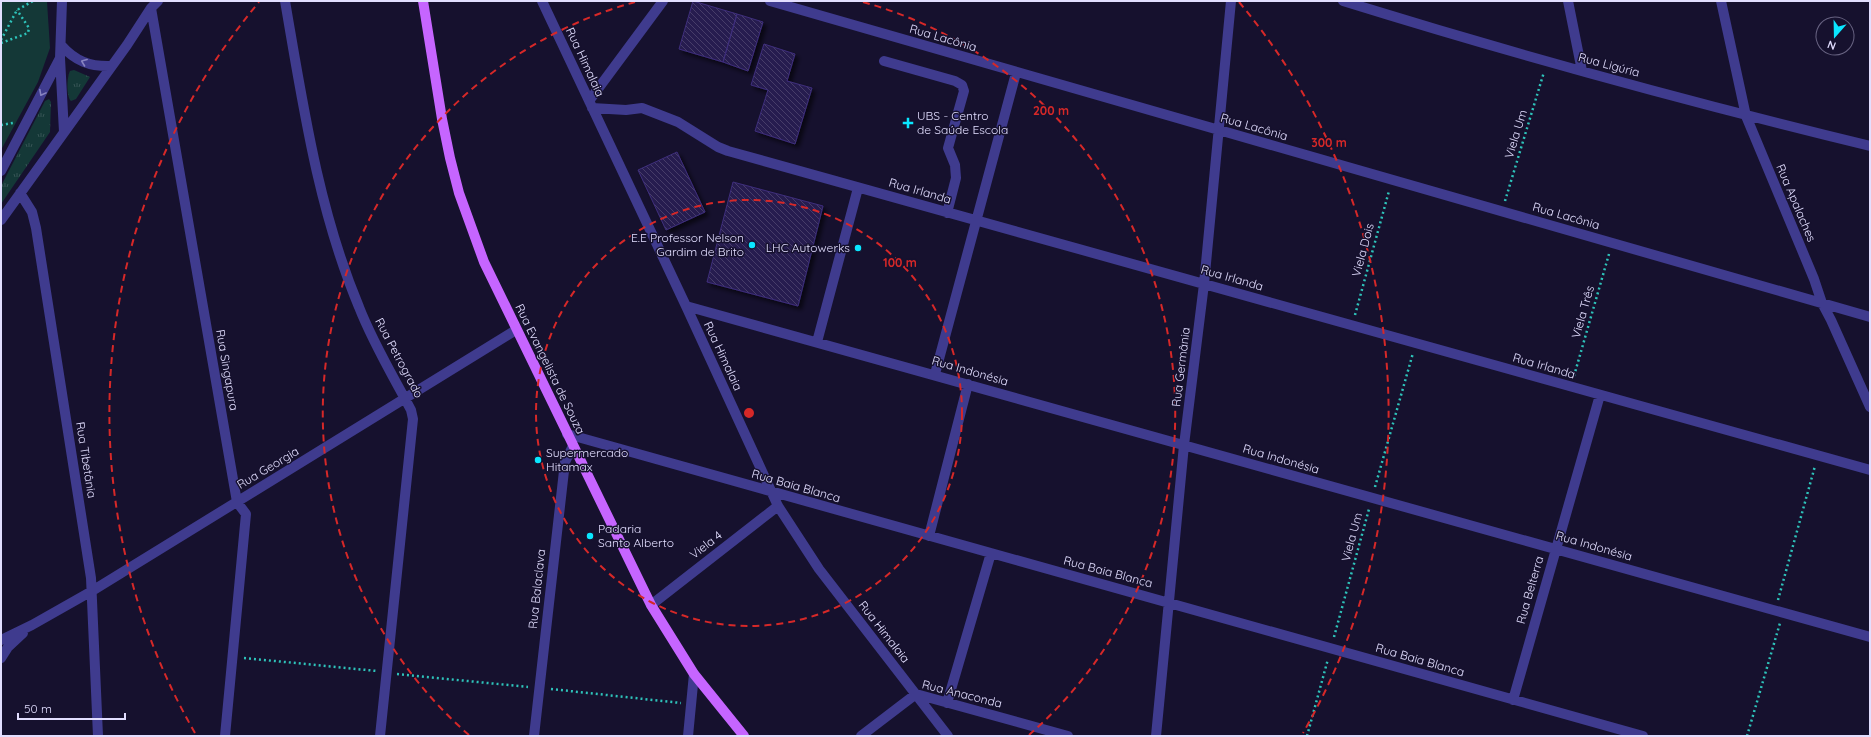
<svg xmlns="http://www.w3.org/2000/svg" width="1871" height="737" font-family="Quicksand,sans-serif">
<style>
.grass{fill:url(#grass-tufts)}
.park{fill:#143837}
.building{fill:url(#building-back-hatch);stroke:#3e2e7c;filter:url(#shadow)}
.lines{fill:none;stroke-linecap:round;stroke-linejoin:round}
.path{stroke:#2ec3ba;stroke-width:2.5;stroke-dasharray:2 3;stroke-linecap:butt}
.minor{stroke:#3f3b8e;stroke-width:10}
.major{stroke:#c665ff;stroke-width:10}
.oneway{stroke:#8884c1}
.ring{fill:none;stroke:#d62828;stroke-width:2;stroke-dasharray:7 5}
.poi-dot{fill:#0ae6ff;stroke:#16112e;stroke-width:1.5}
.labels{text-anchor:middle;stroke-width:3;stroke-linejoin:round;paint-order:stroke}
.street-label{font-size:12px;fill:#e2deff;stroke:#16112e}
.poi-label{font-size:12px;fill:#e2deff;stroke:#16112e;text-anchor:start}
.centre{fill:#d62828;stroke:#16112e;stroke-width:2}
.ring-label{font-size:12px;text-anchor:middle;font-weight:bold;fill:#d62828;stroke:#16112e;stroke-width:3;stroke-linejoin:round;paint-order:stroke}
</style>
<defs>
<pattern id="grass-tufts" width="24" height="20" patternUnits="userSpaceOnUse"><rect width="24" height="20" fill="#143837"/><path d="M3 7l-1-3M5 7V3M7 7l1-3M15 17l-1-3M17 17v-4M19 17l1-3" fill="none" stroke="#365455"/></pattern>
<pattern id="building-back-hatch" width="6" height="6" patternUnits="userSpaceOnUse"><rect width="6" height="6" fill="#271d4f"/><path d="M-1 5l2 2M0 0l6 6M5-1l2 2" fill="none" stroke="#463d69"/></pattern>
<filter id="shadow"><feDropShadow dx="3.5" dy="3.5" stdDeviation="2" flood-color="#0009"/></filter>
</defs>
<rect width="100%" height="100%" fill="#16112e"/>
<!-- grass -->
<path class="grass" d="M74 70 90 77 76 99 71 101C66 96 67 77 70 71Z
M49 99 51 102 50 132 1 204V186L45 101Z"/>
<!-- park -->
<path class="park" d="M1 1H47L50 48 38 82 1 150Z"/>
<!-- building -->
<path class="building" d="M693 1 737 14 723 62 679 49Z
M737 14 763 22 748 71 723 62Z
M764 44 795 54 787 81 812 88 795 144 755 131 768 90 751 85Z
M677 152 705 212 666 230 638 170Z
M733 182 823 206 798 306 707 282Z"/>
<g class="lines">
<!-- path -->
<path class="path" d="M1 40 17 10 33 1
M1 43 28 33 29 28 17 10
M1 125 13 123
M1505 201 1544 72
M1355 315 1389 191
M1574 376 1609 254
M1375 487 1413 353
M1778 600 1815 466
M1334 637 1369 509
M244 658 377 671
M397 674 528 687
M551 689 681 703
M1307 736 1328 659
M1747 736 1780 623"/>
<!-- minor -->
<path class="minor" d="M62 1 60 58 64 132
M285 1C303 105 318 209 359 307 373 343 393 376 411 410L413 419 380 736
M542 1 686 306 778 506 819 569 948 736
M770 1 1870 317
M1343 1C1517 55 1693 103 1870 146
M1568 1 1582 71
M1721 1 1746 116 1814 279 1822 303 1831 320 1870 407
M151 8 237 502 246 514 225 736
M61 45C75 61 90 67 112 66
M884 61 955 81 962 85 964 91 948 148 955 165 956 178 947 213
M589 101 663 1
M592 108 626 110 642 108 678 122 718 147 728 151 1870 470
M1 171 60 58
M20 193 32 212 36 228 91 578 98 736
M1 220 127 45 151 8 158 1
M686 306 1870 637
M817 342 858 188
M935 374 1016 73
M567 434 1643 736
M929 536 968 384
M651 605 778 506
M1 640 32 625 92 591 516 330
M1 658 8 647 23 633
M1513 700 1600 395
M947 703 991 553
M534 736 565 462 573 446
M688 736 694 674
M861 736 916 694 1068 736
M1156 736 1184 445 1204 284 1231 1"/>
<!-- major -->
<path class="major" d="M423 1 442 119 450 158 459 193 484 262 651 605 694 674 744 736"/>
</g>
<!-- one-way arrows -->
<defs><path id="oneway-chevron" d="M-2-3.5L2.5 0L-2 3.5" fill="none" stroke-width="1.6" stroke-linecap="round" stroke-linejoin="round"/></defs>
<g class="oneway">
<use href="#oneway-chevron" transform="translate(84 62) rotate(-159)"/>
<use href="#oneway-chevron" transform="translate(42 93) rotate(118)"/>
</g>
<!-- distance rings -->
<g class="ring">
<circle cx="749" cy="413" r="213"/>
<path d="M469 735A427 427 0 0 1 635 2M863 2A427 427 0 0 1 1029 735"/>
<path d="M195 733A640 640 0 0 1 259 2M1239 2A640 640 0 0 1 1303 733"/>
</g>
<!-- markers -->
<g class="poi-dot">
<path d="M906 117h4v4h4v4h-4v4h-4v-4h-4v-4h4z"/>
<circle cx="752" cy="245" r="4"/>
<circle cx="858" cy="248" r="4"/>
<circle cx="538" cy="460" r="4"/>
<circle cx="590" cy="536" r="4"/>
</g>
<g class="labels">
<!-- street labels -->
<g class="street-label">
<text transform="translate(943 38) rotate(16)" y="4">Rua Lacônia</text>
<text transform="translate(585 62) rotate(65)" y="4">Rua Himalaia</text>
<text transform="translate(1609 65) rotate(15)" y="4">Rua Ligúria</text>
<text transform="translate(1254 127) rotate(16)" y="4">Rua Lacônia</text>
<text transform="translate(1516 134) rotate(-73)" y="4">Viela Um</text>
<text transform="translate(920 191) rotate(16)" y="4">Rua Irlanda</text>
<text transform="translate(1796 203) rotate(67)" y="4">Rua Apalaches</text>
<text transform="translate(1566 216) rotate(16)" y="4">Rua Lacônia</text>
<text transform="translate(1363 250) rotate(-75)" y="4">Viela Dois</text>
<text transform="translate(1232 278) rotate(16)" y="4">Rua Irlanda</text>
<text transform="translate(1583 312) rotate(-74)" y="4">Viela Três</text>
<text transform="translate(723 356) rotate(65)" y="4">Rua Himalaia</text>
<text transform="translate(399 358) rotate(62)" y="4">Rua Petrogrado</text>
<text transform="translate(1544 366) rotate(16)" y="4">Rua Irlanda</text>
<text transform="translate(1181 367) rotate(-83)" y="4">Rua Germânia</text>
<text transform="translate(550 369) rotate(64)" y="4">Rua Evangelista de Souza</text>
<text transform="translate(227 370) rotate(80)" y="4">Rua Singapura</text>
<text transform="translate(970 371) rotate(16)" y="4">Rua Indonésia</text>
<text transform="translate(1281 459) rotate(16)" y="4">Rua Indonésia</text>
<text transform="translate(86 460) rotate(81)" y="4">Rua Tibetânia</text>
<text transform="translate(268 468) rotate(-31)" y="4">Rua Georgia</text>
<text transform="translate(796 486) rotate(16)" y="4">Rua Baia Blanca</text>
<text transform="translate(1352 537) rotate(-75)" y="4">Viela Um</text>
<text transform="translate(706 545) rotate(-38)" y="4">Viela 4</text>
<text transform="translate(1594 546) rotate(16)" y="4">Rua Indonésia</text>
<text transform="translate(1108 572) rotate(15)" y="4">Rua Baia Blanca</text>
<text transform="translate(537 589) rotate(-84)" y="4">Rua Balaclava</text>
<text transform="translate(1530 590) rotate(-74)" y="4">Rua Belterra</text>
<text transform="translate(884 632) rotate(52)" y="4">Rua Himalaia</text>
<text transform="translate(1420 660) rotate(16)" y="4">Rua Baia Blanca</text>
<text transform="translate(962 694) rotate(14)" y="4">Rua Anaconda</text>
</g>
<!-- poi labels -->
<g class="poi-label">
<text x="917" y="120">UBS - Centro<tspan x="917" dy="14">de Saúde Escola</tspan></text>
<text x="744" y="242" text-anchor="end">E.E Professor Nelson<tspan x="744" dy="14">Gardim de Brito</tspan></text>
<text x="850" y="252" text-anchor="end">LHC Autowerks</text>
<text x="546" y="457">Supermercado<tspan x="546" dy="14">Hitamax</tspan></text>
<text x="598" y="533">Padaria<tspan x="598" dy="14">Santo Alberto</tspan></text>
</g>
</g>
<circle cx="749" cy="413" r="6" class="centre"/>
<g class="ring-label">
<text x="1051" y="115">200 m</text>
<text x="1329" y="147">300 m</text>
<text x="900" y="267">100 m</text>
</g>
<!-- border -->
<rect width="1871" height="737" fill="none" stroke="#e2deff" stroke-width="4"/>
<!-- north arrow -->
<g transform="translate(1835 36) rotate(200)"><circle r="19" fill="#16112e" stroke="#686382"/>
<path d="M0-3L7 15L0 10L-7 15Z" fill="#0ae6ff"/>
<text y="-6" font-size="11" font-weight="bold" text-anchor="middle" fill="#e2deff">N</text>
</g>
<!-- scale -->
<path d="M18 713v6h107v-6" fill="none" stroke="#e2deff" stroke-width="2"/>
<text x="24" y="713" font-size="12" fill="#e2deff" stroke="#16112e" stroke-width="3" paint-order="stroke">50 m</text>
</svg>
